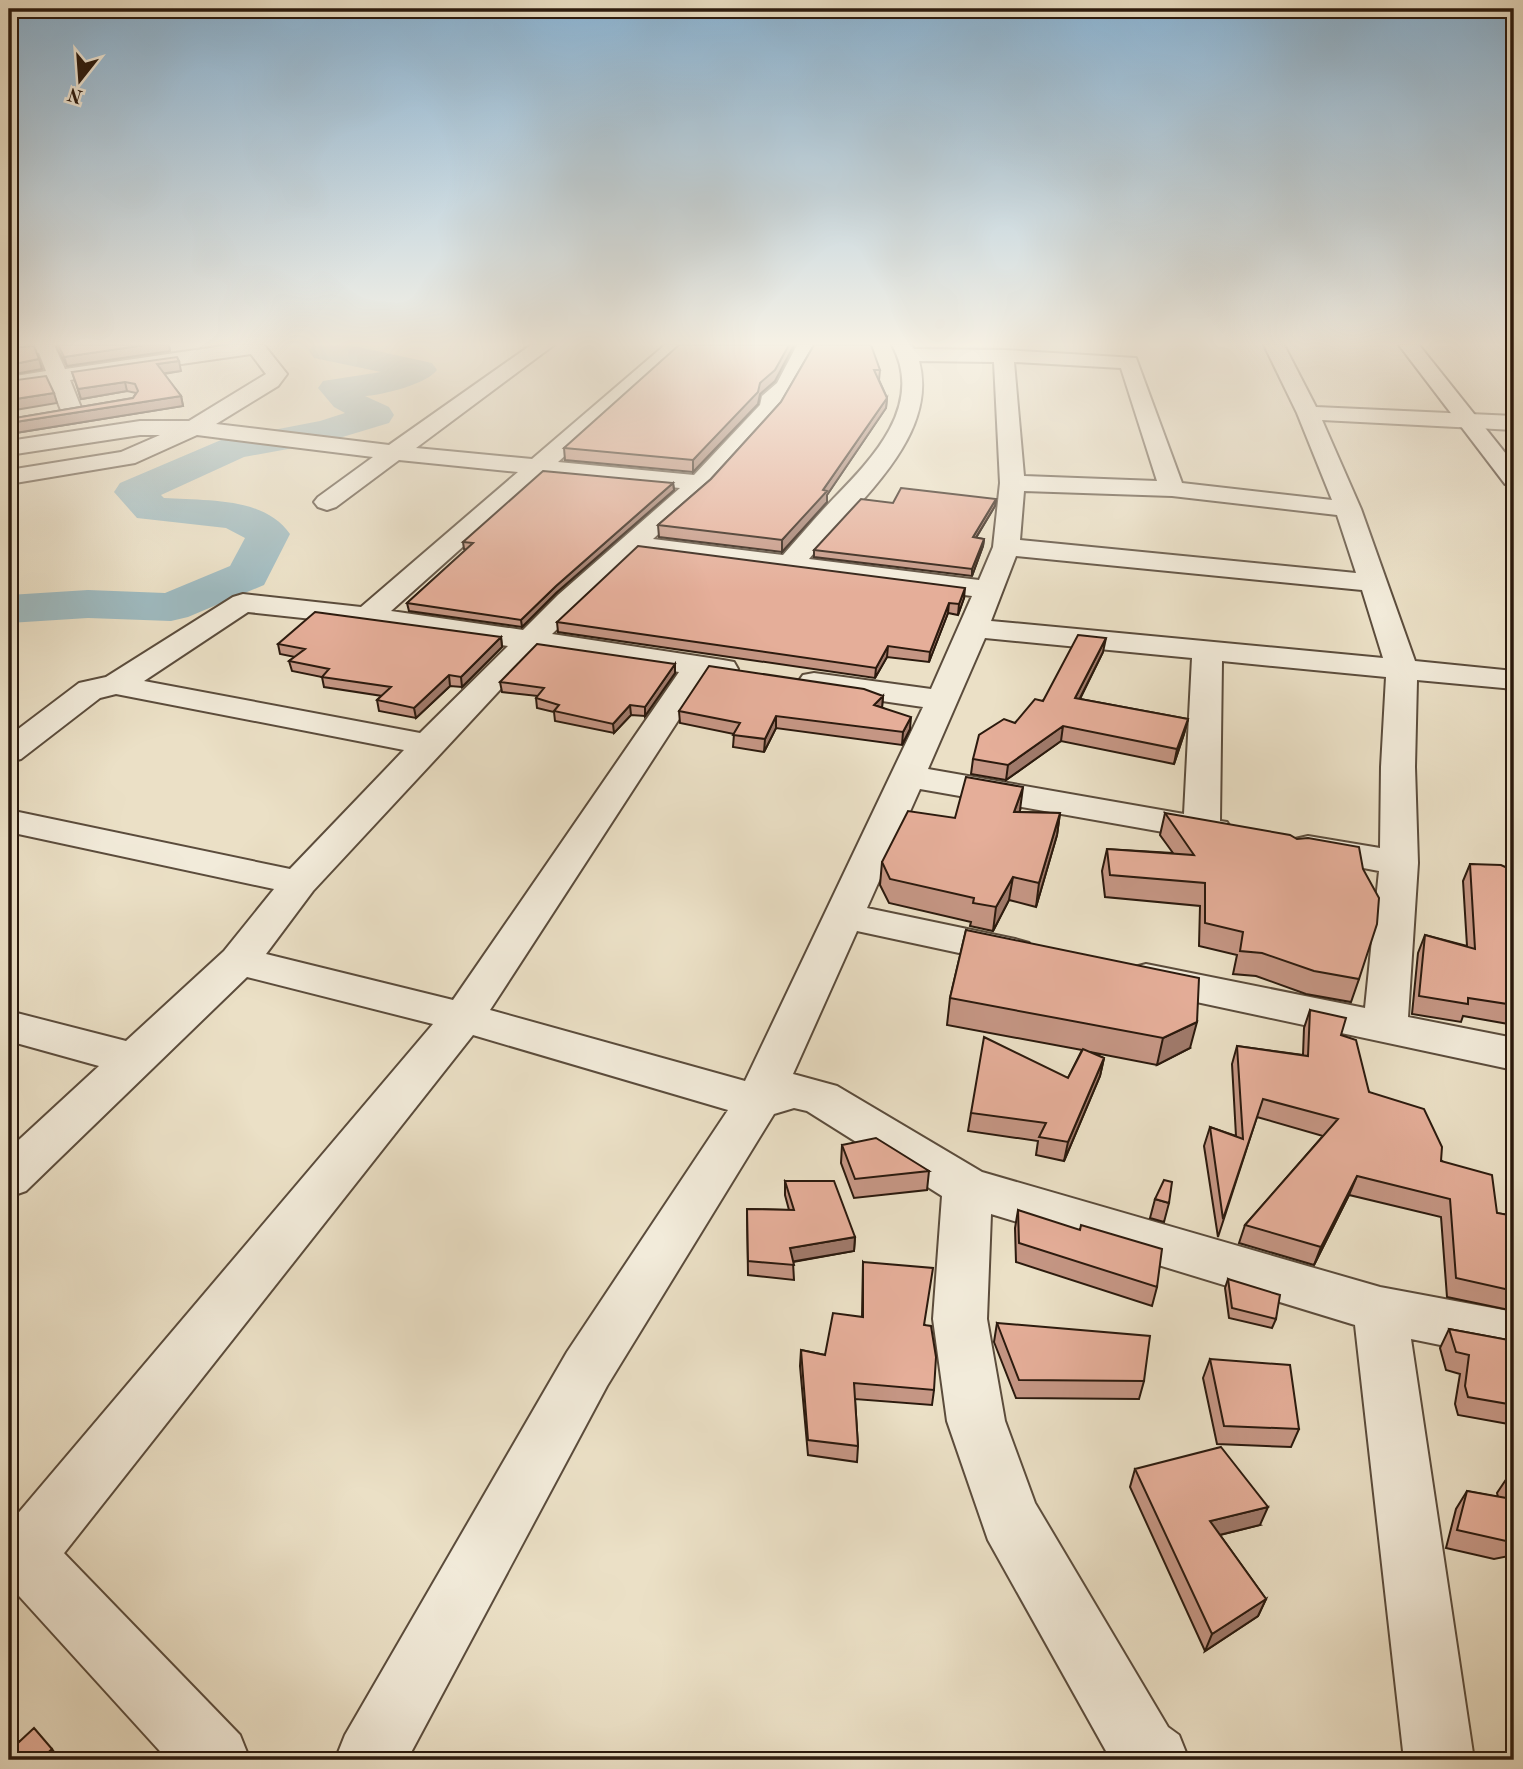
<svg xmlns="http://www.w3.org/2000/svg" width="1523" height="1769" font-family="'Old Standard TT',serif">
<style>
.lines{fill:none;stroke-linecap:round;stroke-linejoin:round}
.river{fill:#9ebac0;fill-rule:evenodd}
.minor-casing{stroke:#5b4c3c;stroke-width:4}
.tertiary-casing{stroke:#5b4c3c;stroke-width:4}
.secondary-casing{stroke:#2b1a0e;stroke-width:4}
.minor{fill:#f2ebda;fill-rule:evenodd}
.tertiary{fill:#f2ebda;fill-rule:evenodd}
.secondary{fill:#f2ebda;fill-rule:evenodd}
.wall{fill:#c59684;stroke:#2b1a0e;stroke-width:2}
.shaded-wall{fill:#a07a6b;stroke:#2b1a0e;stroke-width:2}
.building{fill:#e5ae99;stroke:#2b1a0e;stroke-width:2}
</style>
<rect width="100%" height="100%" fill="#ebe0c6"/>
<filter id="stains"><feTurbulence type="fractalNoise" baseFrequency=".00286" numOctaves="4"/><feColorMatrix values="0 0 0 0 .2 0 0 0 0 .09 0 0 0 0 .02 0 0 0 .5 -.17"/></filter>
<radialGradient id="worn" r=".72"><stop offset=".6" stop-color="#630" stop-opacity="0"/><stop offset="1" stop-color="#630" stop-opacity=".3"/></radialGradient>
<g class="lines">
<!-- river -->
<path class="river" d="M313 345H350L432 363 437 370C427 384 383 395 365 396L389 407 394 415 389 423 326 442 244 457 161 495 164 498C204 501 264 496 290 534L264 585 188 617 171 621 88 618 9 623V595L88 590 165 593 230 566 245 538 226 528 137 518 114 492 120 483 221 440 320 421 345 413 334 407 318 388 323 381 381 372 314 358 309 351Z"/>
<!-- minor casing -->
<g class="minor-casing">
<path id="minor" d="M9 345H54L65 369 230 345H264L287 374 278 386 216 424 389 445 531 345H554L416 448 532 459 665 345H687L558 462 694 475 760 405 762 396 777 383 797 345H817C805 368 791 390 779 411L709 488 653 539 783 555C799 537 816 517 833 499 872 459 925 405 892 345H912L914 349 1004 350 1136 358 1182 483 1332 500 1297 413 1264 345H1284L1316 407 1514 416V430L1322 420 1361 509 1415 661 1514 671V689L1417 680 1415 767 1418 863 1408 1017 1514 1038V1070L1131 988 1125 978 1131 968 1146 964 1365 1008 1379 871 1295 855 1289 847 1295 839 1308 836 1380 848 1381 767 1386 677 1222 661 1220 821 1227 822 1232 830 1227 838 1214 841 920 789 867 908 1015 939 1029 943 1035 952 1029 961 1015 965 857 931 793 1074 837 1086 982 1172 1380 1287 1514 1312V1360L1411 1339 1474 1760H1404L1355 1325 991 1214 987 1319 1005 1421 1035 1503 1168 1727 1179 1735 1189 1760H1111L988 1540 947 1421 933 1319 942 1196 807 1111 794 1108 774 1114 607 1386 407 1760H335L345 1735 567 1352 728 1110 473 1035 46 1576 24 1585 9 1579V1524L433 1024 247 977 26 1191 9 1197V1149L99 1066 9 1041V1011L126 1041 224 951 274 889 9 832V810L290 869 404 750 116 694 100 698 21 759 9 762V736L79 683 106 677 233 597 243 594 361 607 518 472 399 460 336 507 327 510 318 507 314 502 318 497 373 457 197 435 135 463 9 484V470L121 452 160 435H140L9 455V441L140 421H189L266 374 251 354 70 380 82 410 79 415H63L50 383 9 389V377L46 371 39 353 9 356ZM919 361 994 362 1000 483 993 547 979 580 809 559C853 506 940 438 919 361ZM1014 362 1121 368 1157 481 1024 476ZM543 475 680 488 558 595 523 630 391 611ZM1024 491 1172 496 1337 515 1356 573 1020 540ZM638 553 972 596 931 689 814 673 803 675 798 682 803 689 814 691 923 707 745 1081 490 1010 707 676 723 678 734 676 738 669 734 662 723 660 552 634ZM1016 556 1362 590 1383 658 991 621ZM248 612 368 625 508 646 420 733 144 681ZM985 638 1192 658 1184 814 928 769ZM537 650 679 672 453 1000 266 954 313 891Z"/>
</g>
<!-- tertiary casing -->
<g class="tertiary-casing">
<path id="tertiary" d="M9 1510 31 1519 240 1735 250 1760H168L9 1585Z"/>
</g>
<!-- secondary casing -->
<g class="secondary-casing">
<path id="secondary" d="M1399 345H1419L1514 464V486L1505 484Z"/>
</g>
<!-- minor -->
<use href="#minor" class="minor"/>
<!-- tertiary -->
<use href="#tertiary" class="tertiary"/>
<!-- secondary -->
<use href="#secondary" class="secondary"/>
</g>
<!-- wall -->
<path class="wall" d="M55 345H169L170 351 67 366Z
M814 345 880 370 879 380 887 398 886 408 827 495V502L782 552 659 537 658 525 711 479 781 402Z
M181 371 164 374 181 396 183 406 9 434V419L133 398 136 393 127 391 81 399 72 372Z
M775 381 760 394 758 404 693 472 565 460 564 448Z
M673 483 674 490 556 593 522 627 409 611 407 603 466 550 464 549 463 542Z
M996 499 995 506 976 538 984 539 983 546 972 576 814 557V550L893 503Z
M964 598 958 615 948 613 929 662 887 657 875 678 558 632 557 622Z
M501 637 502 647 462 687 450 686 416 718 379 711 377 700 382 696 324 687 322 677 292 671 289 661 295 657 280 654 278 644Z
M1103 652 1080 699 1188 719 1184 734 1174 764 1061 741 1006 780 971 774 973 759 1015 723Z
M675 664V673L645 716 631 715 614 733 555 721 554 712 537 708 536 698 538 696 502 692 500 682Z
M883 696 882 707 910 729 902 745 776 728 764 752 733 747 734 734 680 723 679 711Z
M1020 810 1019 812 1060 813 1057 835 1036 907 1009 900 993 931 970 926 971 922 889 903 880 885 882 862 955 818Z
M1165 813 1359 979 1351 1002 1306 994 1256 976 1233 974 1237 955 1199 946 1200 906 1105 897 1102 871 1107 849 1173 853 1160 835Z
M1470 864 1514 871V1025L1463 1016 1461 1022 1412 1014 1418 953 1425 935 1467 946 1463 881Z
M966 930 1190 1048 1157 1065 1090 1052 1104 1058 1100 1076 1064 1161 1036 1155 1038 1141 968 1131 971 1113 1068 1078 1082 1050 947 1025 950 998Z
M1310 1010 1341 1035 1369 1092 1497 1213 1514 1216V1311L1447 1297 1441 1217 1349 1195 1314 1265 1239 1243 1245 1225 1323 1136 1257 1117 1218 1237 1204 1146 1210 1127 1236 1136 1232 1064 1237 1046 1303 1055 1304 1028Z
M842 1145 929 1171 927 1190 854 1198 841 1163Z
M785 1181 855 1237 854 1251 793 1262 794 1280 748 1275 747 1209 789 1210 785 1195Z
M1155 1199 1169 1203 1164 1222 1150 1218Z
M1018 1210 1157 1287 1152 1306 1016 1262 1015 1228Z
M863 1262 925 1325 934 1390 932 1405 855 1399 858 1446 857 1462 808 1455 800 1366 801 1350 825 1355 862 1317Z
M1228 1279 1276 1319 1272 1328 1229 1318 1225 1288Z
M997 1323 1144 1381 1139 1399 1016 1398 994 1342Z
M1449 1329 1514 1341V1425L1458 1415 1455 1404 1460 1374 1446 1370 1440 1348Z
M1210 1359 1299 1429 1291 1447 1217 1444 1203 1378Z
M1135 1469 1260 1525 1220 1535 1266 1599 1258 1616 1205 1651 1130 1487Z
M1509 1475 1514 1476V1555L1494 1559 1446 1548 1456 1509 1467 1491 1498 1497 1497 1493Z"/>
<!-- shaded-wall -->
<path class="shaded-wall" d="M145 345H169L170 351 67 366 64 357Z
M789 345H794L775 381 760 394 758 404 693 472V460L760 383Z
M39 359 42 369 9 375V365Z
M179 361 181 371 159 374 157 364Z
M125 382 127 391 81 399 78 389Z
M54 393 57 403 9 411V400Z
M181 396 183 406 9 434V423Z
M887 398 886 408 827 495V502L782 552V540L823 490Z
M673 483 674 490 556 593 522 627 521 620 556 586Z
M996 499 995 506 972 544 973 537Z
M984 539 983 546 972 576V569Z
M965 588 964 598 958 615 959 604Z
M949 603 948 613 929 662 930 652Z
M501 637 502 647 462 687 461 677Z
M1106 638 1103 652 1073 712 1075 698Z
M888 646 887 657 875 678 876 668Z
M675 664V673L645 716V707Z
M449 675 450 686 416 718 414 708Z
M883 696 882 708 874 705Z
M630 705 631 715 614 733 613 724Z
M776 716V728L764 752 765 739Z
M911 717 910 729 902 745 903 732Z
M1188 719 1184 734 1174 764 1177 749Z
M1063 726 1061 741 1006 780 1008 765Z
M1023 787 1020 810 1011 835 1014 812Z
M1060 813 1057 835 1036 907 1039 883Z
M1013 877 1009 900 993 931 996 907Z
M1197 1022 1190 1048 1157 1065 1163 1038Z
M1104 1058 1100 1076 1064 1161 1068 1142Z
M1357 1176 1349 1195 1314 1265 1321 1247Z
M855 1237 854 1251 790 1262V1248Z
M1268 1507 1260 1525 1203 1539 1210 1521Z
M1266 1599 1258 1616 1205 1651 1212 1634Z
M52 1749 60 1760H40Z"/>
<!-- building -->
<path class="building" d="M58 345H145L64 357Z
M679 345H789L775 370 760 383 758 392 693 460 564 448Z
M814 345H871L880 370H874L887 398 823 490 827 491 782 540 658 525 711 479 781 402Z
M34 346 39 359 9 365V348Z
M177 357 179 361 157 364 181 396 9 423V419L133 398 138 391 135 384 125 382 78 389 72 372Z
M46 376 54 393 9 400V381Z
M543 471 673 483 556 586 521 620 407 603 473 543 463 542Z
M901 488 996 499 973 537 984 539 972 569 814 550 861 499 893 503Z
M638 546 965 588 959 604 949 603 930 652 888 646 876 668 557 622Z
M315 612 501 637 461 677 449 675 414 708 377 700 391 687 322 677 329 669 289 661 305 649 278 644Z
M1078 635 1106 638 1075 698 1188 719 1177 749 1063 726 1008 765 973 759 979 735 1004 719 1015 723 1035 699 1043 701Z
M537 644 675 664 645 707 630 705 613 724 554 711 559 705 536 698 544 688 500 682Z
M709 666 864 689 883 696 874 705 911 717 903 732 776 716 765 739 733 735 740 723 679 711Z
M966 777 1023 787 1014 812 1060 813 1039 883 1013 877 996 907 973 903 974 898 890 879 882 862 908 811 955 818Z
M1165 813 1290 835 1297 839 1308 838 1359 847 1363 869 1379 898 1377 924 1359 979 1314 971 1262 953 1240 951 1243 932 1205 923V883L1110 875 1107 849 1194 855Z
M1470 864 1501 865 1514 871V1005L1468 998V1004L1419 996 1425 935 1475 949Z
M966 930 1199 978 1197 1022 1163 1038 950 998Z
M1310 1010 1346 1018 1341 1035 1356 1040 1369 1092 1424 1109 1442 1147 1441 1161 1492 1175 1497 1213 1514 1216V1291L1456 1278 1450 1199 1357 1176 1321 1247 1245 1225 1338 1119 1263 1099 1223 1219 1210 1127 1243 1139 1237 1046 1308 1056Z
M984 1037 1068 1078 1083 1049 1104 1058 1068 1142 1039 1137 1046 1123 971 1113Z
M876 1138 929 1171 855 1179 842 1145Z
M1164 1180 1172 1182 1169 1203 1155 1199Z
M785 1181H834L855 1237 790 1248 794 1265 748 1261 747 1209 794 1210Z
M1018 1210 1080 1230 1081 1225 1162 1249 1157 1287 1019 1243Z
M863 1262 933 1268 924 1325 931 1326 936 1357 934 1390 854 1383 858 1446 808 1440 801 1350 825 1355 833 1313 863 1317Z
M1228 1279 1280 1295 1276 1319 1232 1308Z
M997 1323 1150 1336 1144 1381 1019 1380Z
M1449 1329 1514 1341V1405L1468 1397 1465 1386 1469 1355 1456 1352Z
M1210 1359 1290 1365 1299 1429 1224 1426Z
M1221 1447 1268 1507 1210 1521 1266 1599 1212 1634 1135 1469Z
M1509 1475 1514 1476V1540L1506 1541 1457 1530 1467 1491 1512 1499Z
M34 1728 52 1749 40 1760H9V1730L19 1742Z"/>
<!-- sky -->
<linearGradient id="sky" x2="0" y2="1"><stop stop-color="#8ab6d8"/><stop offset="0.58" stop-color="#f6f1e5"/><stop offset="1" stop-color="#f6f1e5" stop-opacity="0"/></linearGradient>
<rect width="1523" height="593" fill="url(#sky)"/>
<!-- margin -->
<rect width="1523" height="1769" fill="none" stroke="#ebe0c6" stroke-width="35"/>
<rect x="10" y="10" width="1502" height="1748" fill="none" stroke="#2b1a0e" stroke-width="3.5"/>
<rect x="18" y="18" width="1488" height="1734" fill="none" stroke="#2b1a0e" stroke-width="2"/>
<!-- north arrow -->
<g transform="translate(80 80) rotate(197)" stroke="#f2ebda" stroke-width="5" paint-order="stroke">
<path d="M0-5L12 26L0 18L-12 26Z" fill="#2b1a0e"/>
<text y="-10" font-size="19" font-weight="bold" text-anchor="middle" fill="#2b1a0e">N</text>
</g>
<rect width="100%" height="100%" filter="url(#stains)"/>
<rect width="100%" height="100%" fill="url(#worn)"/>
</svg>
